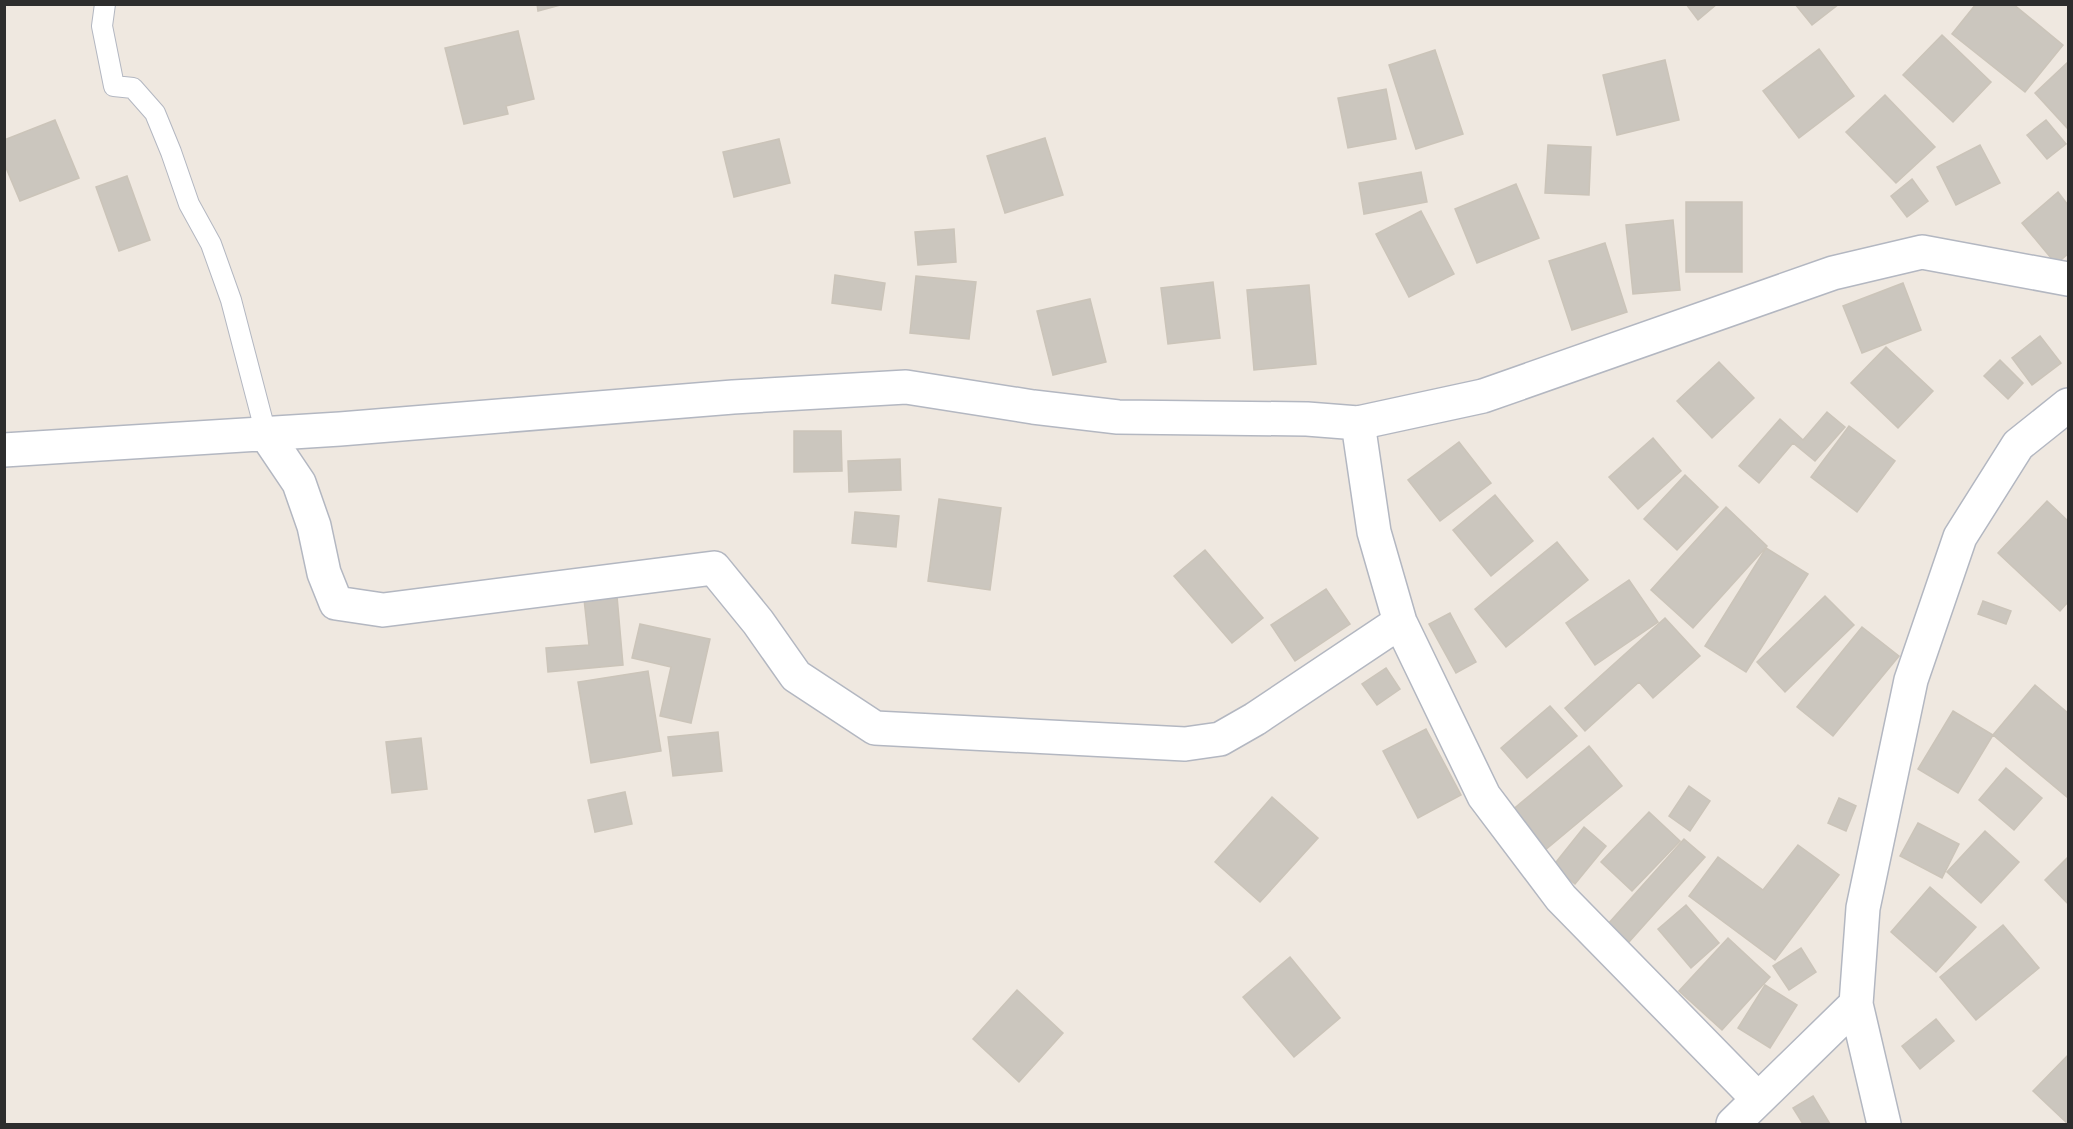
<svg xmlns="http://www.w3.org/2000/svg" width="2073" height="1129" font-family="'Exo 2',sans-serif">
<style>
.building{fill:#cbc6be;stroke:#cbc4b9;stroke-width:1.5}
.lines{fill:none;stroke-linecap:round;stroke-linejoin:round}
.service-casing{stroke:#b3b7c1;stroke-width:22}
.minor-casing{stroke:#b3b7c1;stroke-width:36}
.tertiary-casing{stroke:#b3b7c1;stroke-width:36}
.service{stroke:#fff;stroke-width:20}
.minor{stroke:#fff;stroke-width:33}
.tertiary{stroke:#fff;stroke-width:33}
</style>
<rect width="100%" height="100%" fill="#efe8e0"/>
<!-- building -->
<path class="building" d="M537 4H564L538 11Z
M1686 4H1717L1698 20Z
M1795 4H1839L1812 25Z
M1976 4H2013L2063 45 2025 92 1952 34Z
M518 31 534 99 506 106 508 114 464 124 445 48Z
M1942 35 1991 82 1953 122 1903 75Z
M1819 49 1854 96 1799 138 1763 91Z
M1435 50 1463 134 1416 149 1389 65Z
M1665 60 1679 120 1617 135 1603 75Z
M2068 62V129L2035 93Z
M1386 89 1396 139 1348 148 1338 98Z
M1885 95 1935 147 1896 183 1846 132Z
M55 120 79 178 20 201 4 163V140Z
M2046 120 2066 144 2047 159 2027 135Z
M1045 138 1063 195 1005 213 987 156Z
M779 139 790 183 734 197 723 152Z
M1548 145 1591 147 1589 195 1545 193Z
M1980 145 2000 183 1956 205 1937 167Z
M1421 172 1427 202 1364 214 1359 183Z
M127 176 150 240 119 251 96 187Z
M1912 179 1928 201 1907 217 1891 196Z
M1516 184 1539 238 1477 263 1455 209Z
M2058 192 2068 205V254L2056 264 2022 223Z
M1686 202H1742V272H1686Z
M1421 211 1454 274 1409 297 1376 234Z
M1673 220 1680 290 1633 294 1626 225Z
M954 229 956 262 918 265 915 232Z
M1605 243 1627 312 1572 330 1549 261Z
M835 275 885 283 881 310 832 303Z
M916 276 976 282 969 339 910 333Z
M1213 282 1220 338 1168 344 1161 288Z
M1903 283 1921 330 1862 353 1843 306Z
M1309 285 1316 364 1254 370 1247 290Z
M1090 299 1106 362 1053 375 1037 311Z
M2040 336 2061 363 2032 385 2012 358Z
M1886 347 1933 391 1898 428 1851 383Z
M2000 360 2023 383 2008 399 1984 376Z
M1719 362 1754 398 1712 438 1677 401Z
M1827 412 1845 427 1815 461 1793 443 1759 483 1739 466 1780 419 1803 440Z
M1849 426 1895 461 1857 512 1811 477Z
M794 431H841L842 471 794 472Z
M1653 438 1681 471 1638 509 1609 477Z
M1459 442 1491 483 1440 521 1408 480Z
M900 459 901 490 849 492 848 461Z
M1685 475 1718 507 1677 550 1644 519Z
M1495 495 1533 541 1491 576 1453 530Z
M939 499 1001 508 990 590 928 581Z
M2047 501 2068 521V602L2060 611 1998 553Z
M1726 507 1767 546 1693 628 1651 590Z
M855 512 899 516 896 547 852 543Z
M1557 542 1588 580 1506 647 1475 609Z
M1766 548 1808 574 1746 672 1705 646Z
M1205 550 1263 618 1232 643 1174 576Z
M1629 580 1658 622 1595 665 1566 623Z
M1326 589 1350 624 1295 661 1271 625Z
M617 596 623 665 548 672 546 648 589 645 584 599Z
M1825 596 1854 625 1785 692 1757 662Z
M1983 601 2011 611 2006 624 1978 614Z
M1450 613 1476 662 1456 673 1429 624Z
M1665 618 1700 656 1653 698 1639 682 1585 731 1565 708Z
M640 624 710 639 691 723 660 716 671 667 632 658Z
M1862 627 1899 656 1833 736 1797 707Z
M1386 668 1400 689 1377 705 1362 684Z
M648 671 661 751 591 763 578 682Z
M2035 685 2068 713V798L1993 735Z
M1550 706 1577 736 1527 778 1501 748Z
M1953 711 1993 735 1958 793 1918 769Z
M1426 729 1461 795 1418 818 1383 751Z
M718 732 722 771 673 776 668 737Z
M421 738 427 789 392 793 386 742Z
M1589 746 1622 786 1544 851 1511 811Z
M2006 768 2042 798 2014 830 1979 800Z
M1689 786 1710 801 1690 831 1669 816Z
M625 792 632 824 595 832 588 800Z
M1272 797 1318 838 1260 902 1215 862Z
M1839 798 1856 806 1846 831 1828 823Z
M1649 812 1680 841 1632 891 1601 862Z
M1918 823 1959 844 1942 878 1900 856Z
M1584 827 1606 846 1575 884 1553 866Z
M1985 831 2019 862 1981 903 1947 872Z
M1684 839 1705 857 1629 942 1608 924Z
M1798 845 1839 875 1775 960 1689 896 1718 857 1763 890Z
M2068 857V904L2045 880Z
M1930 887 1976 927 1936 972 1891 932Z
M1686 905 1719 943 1691 968 1658 929Z
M2003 925 2039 968 1976 1020 1940 977Z
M1728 938 1770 977 1722 1030 1679 991Z
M1801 948 1816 972 1789 990 1773 966Z
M1290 957 1340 1018 1294 1057 1243 997Z
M1765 985 1797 1005 1770 1048 1738 1028Z
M1017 990 1063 1033 1019 1082 973 1039Z
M1936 1019 1954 1041 1920 1069 1902 1046Z
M2068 1055V1124L2033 1091Z
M1813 1096 1830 1124H1803L1793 1108Z"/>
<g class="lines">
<!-- service casing -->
<g class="service-casing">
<path id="service" d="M105 4 102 26 114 86 133 88 155 113 171 152 189 204 211 244 231 300 266 434"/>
</g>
<!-- minor casing -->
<g class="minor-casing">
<path id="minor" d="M1358 423 1374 532 1400 622 1484 796 1561 898 1758 1099
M266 434 299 483 314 526 324 573 336 603 383 610 714 568 758 622 796 676 875 728 1185 744 1220 739 1255 719 1400 622
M4 450 340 429 733 397 906 387 1033 407 1118 417 1307 419 1358 423 1483 396 1833 273 1922 252 2068 279"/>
</g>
<!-- tertiary casing -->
<g class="tertiary-casing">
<path id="tertiary" d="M1733 1124 1856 1004
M1884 1124 1856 1004 1863 908 1911 680 1960 537 2018 445 2068 405"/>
</g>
<!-- service -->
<use href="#service" class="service"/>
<!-- minor -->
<use href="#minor" class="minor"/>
<!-- tertiary -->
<use href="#tertiary" class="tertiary"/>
</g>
<!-- border -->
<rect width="2073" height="1129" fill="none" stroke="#2d2d2d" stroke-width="12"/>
</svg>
